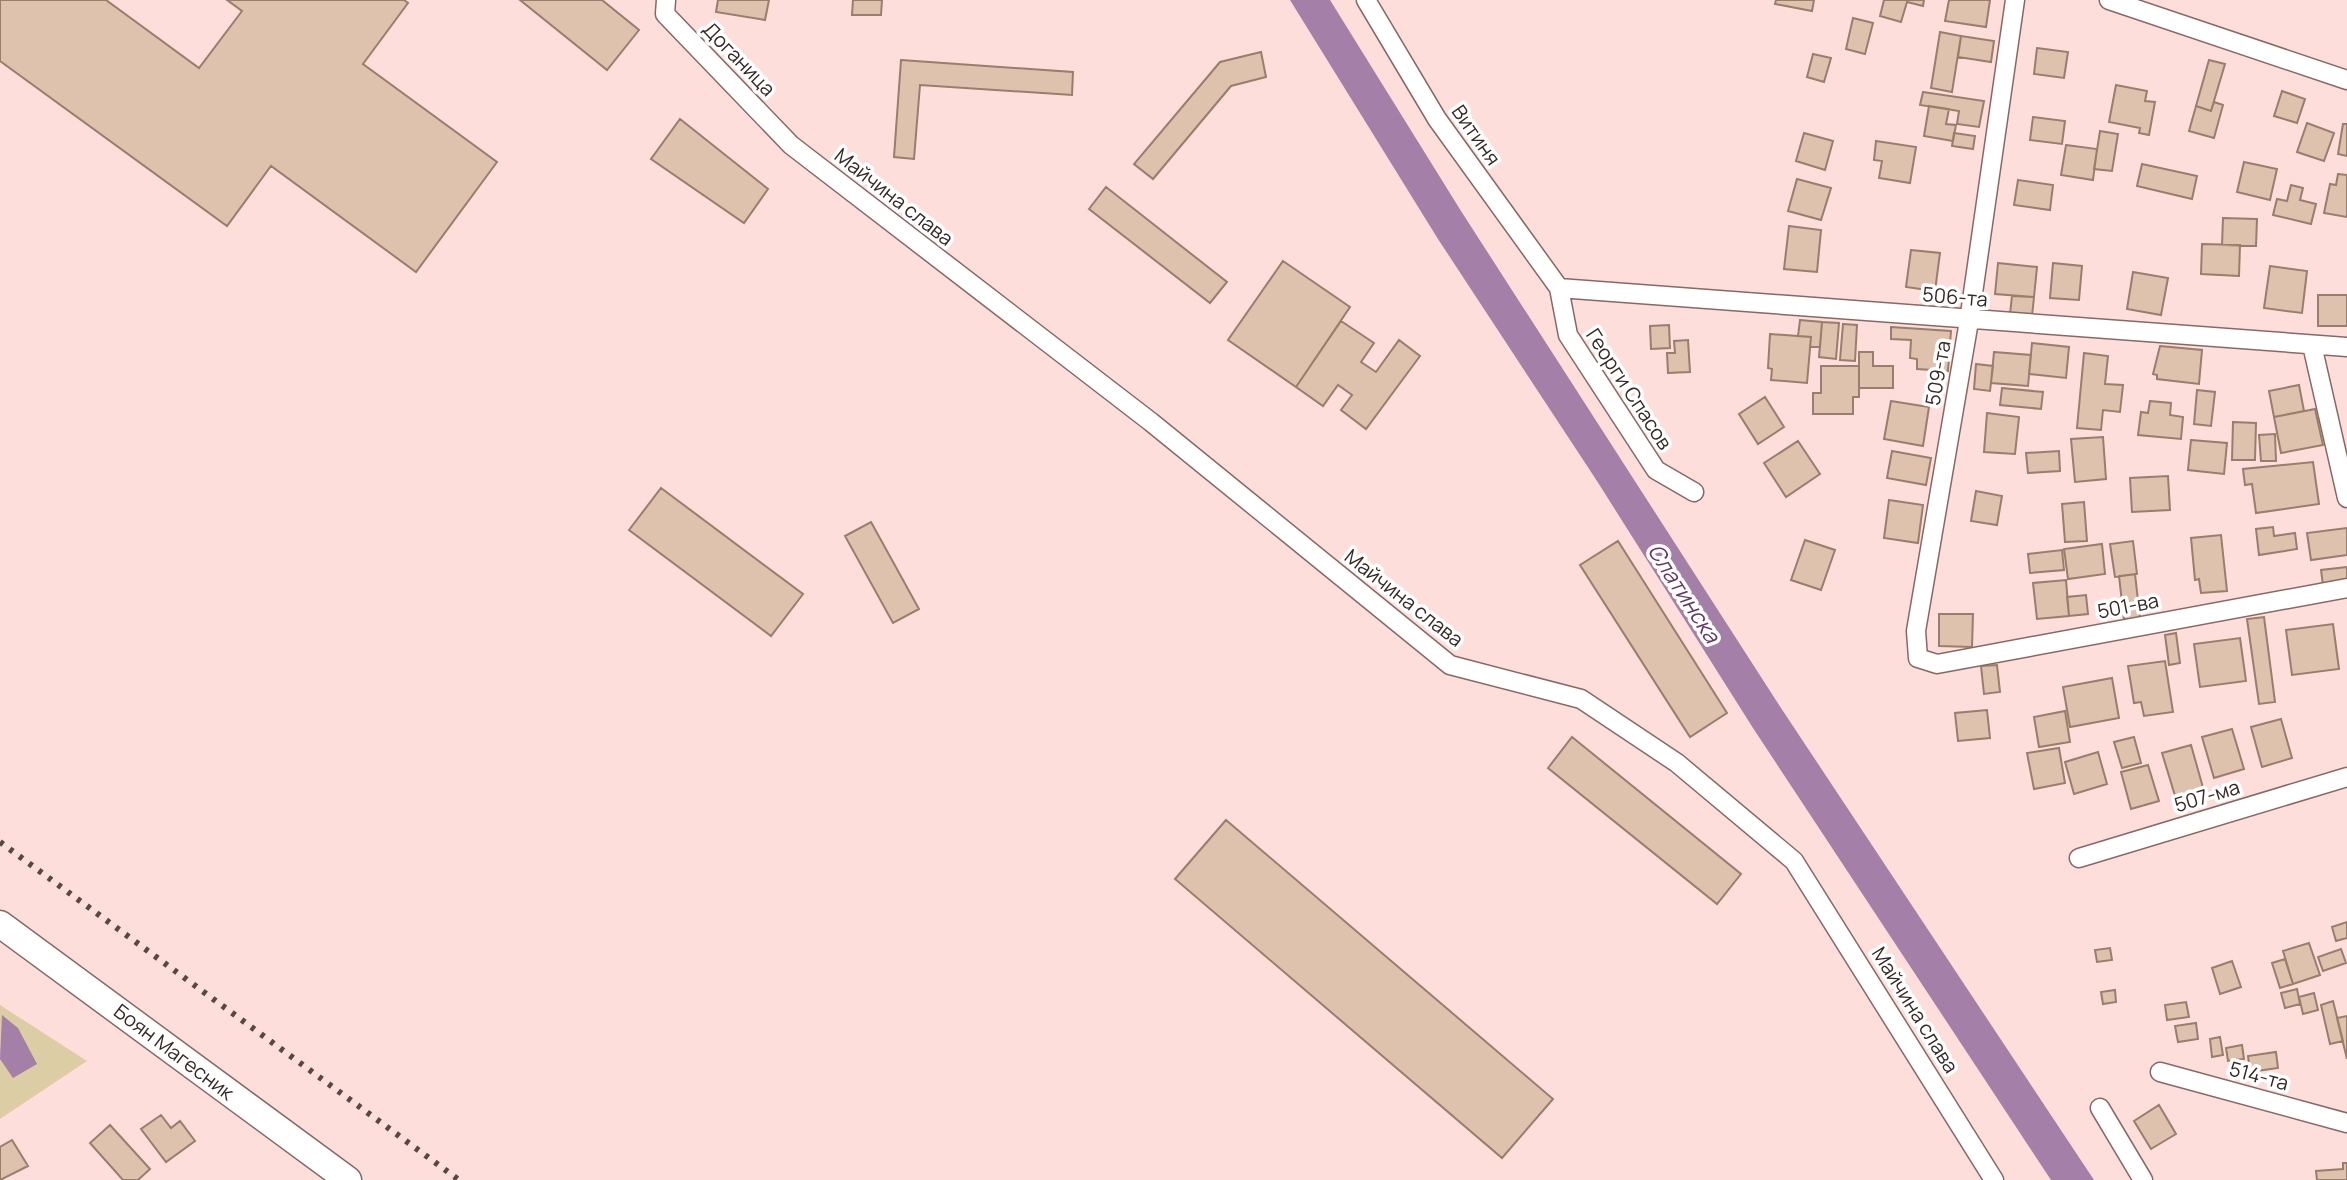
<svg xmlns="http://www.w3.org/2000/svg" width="2347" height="1180" font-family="Manrope,sans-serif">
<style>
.green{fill:#ddcda5}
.water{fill:#a47fa7}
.building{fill:#dec2ad;stroke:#987e6b;stroke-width:2}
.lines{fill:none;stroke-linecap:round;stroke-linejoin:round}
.street-casing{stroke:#886864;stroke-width:21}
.secondary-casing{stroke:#886864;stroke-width:29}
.street{stroke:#fff;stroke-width:18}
.secondary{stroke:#fff;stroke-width:26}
.rail{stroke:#584745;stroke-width:6;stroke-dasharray:4 8;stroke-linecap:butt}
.labels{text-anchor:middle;stroke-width:7;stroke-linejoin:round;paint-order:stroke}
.street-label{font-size:20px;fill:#362826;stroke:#fff}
.water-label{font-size:22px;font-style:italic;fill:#653569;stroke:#fff}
</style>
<rect width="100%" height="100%" fill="#fddeda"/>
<!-- green -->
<path class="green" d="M0 1005 87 1061 0 1119Z"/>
<!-- water -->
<path class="water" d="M1290 0H1330L1461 211 1781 708 2094 1180H2051L1753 728 1597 481 1438 239Z
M2 1015 18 1028 37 1064 13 1078 0 1059Z"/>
<!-- building -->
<path class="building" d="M0 0H106L199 68 242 11 227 0H404L408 3 363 64 497 162 416 272 271 166 227 226 0 61Z
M520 0H602L639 30 607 70Z
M718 0H769L765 20 716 12Z
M853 0H882L881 15H852Z
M1776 0H1814L1812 11 1775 4Z
M1884 0H1924L1923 6 1907 2 1901 22 1880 16Z
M1949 0H1990L1986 27 1945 21Z
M1853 18 1873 23 1865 54 1846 49Z
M1940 32 1961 36 1952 92 1931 88Z
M1961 36 1994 41 1991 62 1958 57Z
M2037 48 2068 52 2064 78 2034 74Z
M1261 52 1266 77 1231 86 1153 179 1134 164 1220 62Z
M1813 54 1831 58 1824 82 1807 77Z
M901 60 1073 72 1072 95 920 85 914 159 894 157Z
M2209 60 2225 64 2211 111 2196 106Z
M2116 85 2147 91 2145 101 2155 102 2149 135 2139 133 2140 128 2109 122Z
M2282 91 2305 99 2297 123 2274 116Z
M1923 92 1984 101 1979 127 1957 124 1959 111 1920 105Z
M2214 102 2223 105 2214 138 2189 131 2196 106 2211 111Z
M1929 106 1949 109 1946 124 1956 125 1953 141 1924 136Z
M2033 117 2065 121 2062 144 2030 140Z
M680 119 768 189 744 223 651 159Z
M2307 123 2334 133 2324 161 2297 152Z
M2343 124H2347V156L2338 154Z
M2100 131 2118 134 2112 171 2094 169Z
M1804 133 1833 141 1825 170 1796 161Z
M1954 133 1975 136 1973 149 1952 146Z
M1876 141 1916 147 1910 183 1879 178 1882 161 1874 160Z
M2066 145 2097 149 2093 180 2061 175Z
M2244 162 2277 169 2270 200 2237 192Z
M2142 164 2197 176 2192 199 2137 186Z
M2338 174 2347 175V217L2324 213 2330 184 2336 185Z
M1797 179 1831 188 1821 220 1788 211Z
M2018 180 2053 185 2050 210 2014 205Z
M2291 185 2303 188 2300 200 2316 204 2311 224 2273 215 2277 199 2287 201Z
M1106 187 1227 282 1210 303 1089 209Z
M2223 218 2257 219 2256 246 2222 245Z
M1789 226 1821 230 1817 272 1784 269Z
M2202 244 2240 245 2239 276 2201 274Z
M1911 250 1940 253 1935 291 1906 287Z
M1283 261 1350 307 1296 387 1228 340Z
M1998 263 2037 267 2034 297 1995 294Z
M2053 263 2082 266 2079 300 2050 298Z
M2270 266 2307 271 2302 313 2264 308Z
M2133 272 2168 278 2161 315 2127 309Z
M2318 295H2347V326H2318Z
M2012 296 2034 297 2032 316 2010 314Z
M1800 320 1822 322 1820 347H1810L1811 337 1798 336Z
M1341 321 1374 343 1361 362 1376 372 1399 340 1420 356 1366 429 1341 410 1352 395 1338 385 1323 406 1296 387Z
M1822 322 1839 323 1836 359 1819 357Z
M1843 324 1857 325 1855 361 1840 360Z
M1669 325 1670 348 1651 349 1650 326Z
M1891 327 1951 331 1948 371 1917 369V359L1910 358 1911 340 1891 339Z
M1770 334 1811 337 1807 383 1771 380 1772 369 1768 368Z
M1688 340 1690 372 1668 373 1667 353H1675L1674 341Z
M2032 343 2069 347 2066 378 2029 374Z
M2160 346 2202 350 2199 384 2157 379V375L2153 374Z
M1859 352H1873V366H1893V388H1859Z
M1994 352 2031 355 2028 386 1991 383Z
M2084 353 2108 356 2105 384 2123 385 2120 412 2103 410 2101 430 2077 428Z
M1976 364 1993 366 1990 391 1974 389Z
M1821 366H1859V397H1853V414H1813V393H1821Z
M2299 385 2304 411 2274 417 2269 391Z
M2002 388 2043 392 2041 409 2000 405Z
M2197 390 2215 392 2211 426 2194 424Z
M1765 397 1784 427 1758 444 1739 414Z
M1891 401 1929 407 1923 446 1884 439Z
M2150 401 2171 403 2170 415 2183 417 2181 439 2138 435 2141 412 2148 413Z
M2315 409 2323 445 2281 453 2274 417Z
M1987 413 2019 417 2015 454 1984 452Z
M2233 422 2256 423 2255 460H2232Z
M2275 434 2276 461H2261L2259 435Z
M2103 437 2106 479 2075 482 2071 439Z
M2191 440 2227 443 2224 474 2188 470Z
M1798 441 1820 474 1786 497 1764 463Z
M1892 451 1931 458 1926 485 1887 478Z
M2059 451 2060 471 2028 473 2026 453Z
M2313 462 2319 504 2256 513 2252 484 2245 485 2243 469Z
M2168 476 2170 510 2132 512 2130 478Z
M661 488 803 594 771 636 629 530Z
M1976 491 2002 496 1997 525 1971 521Z
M1889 500 1923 505 1918 543 1884 538Z
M2084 502 2087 541 2065 542 2062 504Z
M871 522 919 609 893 623 845 536Z
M2273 527 2274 536 2295 533 2297 549 2259 555 2256 529Z
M2347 528V555L2311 560 2307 533Z
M2221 535 2227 591 2201 593 2199 579 2195 580 2191 538Z
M1805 540 1835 550 1821 590 1791 580Z
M1618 541 1727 713 1690 737 1580 565Z
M2133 541 2137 574 2115 577 2110 544Z
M2102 544 2105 574 2068 579 2064 549Z
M2062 550 2064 570 2030 573 2028 554Z
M2347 567V581L2323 585 2321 570Z
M2135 574 2140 618 2124 620 2119 576Z
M2066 580 2069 616 2037 619 2033 583Z
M2086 595 2088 614 2069 616 2067 597Z
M1939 614H1973L1972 647 1939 646Z
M2264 617 2275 702 2259 704 2247 619Z
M2333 624 2339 669 2292 675 2286 630Z
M2176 633 2180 663 2169 665 2165 635Z
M2240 638 2246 681 2200 687 2194 644Z
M2165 661 2173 712 2144 716 2141 702 2134 703 2128 666Z
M1997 665 2000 692 1984 694 1981 666Z
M2112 678 2119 718 2070 727 2063 687Z
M1987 710 1990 738 1958 741 1955 713Z
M2065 711 2070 742 2039 747 2034 717Z
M2281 719 2292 758 2262 767 2251 727Z
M2232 729 2244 769 2214 778 2202 737Z
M1572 737 1741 874 1717 904 1548 768Z
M2134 737 2141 763 2122 768 2114 742Z
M2191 745 2204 791 2176 799 2162 753Z
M2059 748 2065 783 2034 789 2027 753Z
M2098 752 2107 784 2074 794 2065 762Z
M2148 765 2159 801 2131 809 2121 772Z
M1226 820 1553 1099 1502 1158 1175 879Z
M2347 922V938L2336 941 2332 927Z
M2309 943 2320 975 2293 984 2283 951Z
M2110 948 2112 960 2097 962 2095 950Z
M2341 949 2346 963 2323 971 2318 957Z
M2285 959 2293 984 2280 988 2272 963Z
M2232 961 2241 987 2220 994 2212 968Z
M2297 989 2300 1004 2285 1008 2281 993Z
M2115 990 2116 1002 2103 1004 2101 992Z
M2314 993 2318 1010 2303 1014 2299 997Z
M2333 1001 2343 1041 2330 1044 2321 1005Z
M2186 1002 2189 1017 2167 1020 2165 1005Z
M2347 1016V1059L2337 1018Z
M2196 1023 2198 1039 2178 1042 2175 1026Z
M2220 1037 2223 1055 2212 1057 2210 1039Z
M2242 1045 2244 1059 2228 1061 2226 1048Z
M2276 1052 2278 1068 2250 1072 2248 1056Z
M2159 1105 2176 1134 2151 1149 2134 1121Z
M161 1115 171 1128 180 1121 195 1141 166 1162 141 1129Z
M110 1125 150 1169 138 1180H123L90 1143Z
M12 1140 28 1166 0 1180V1147Z
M2343 1163H2347V1180H2317L2316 1171 2343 1169Z"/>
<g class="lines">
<!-- street casing -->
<g class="street-casing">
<path id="street" d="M666 0 665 14 791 145 1151 422 1450 665 1581 699 1677 763 1794 861 1994 1180
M1366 0 1437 119 1559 288 1568 335 1656 470 1694 492
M2015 0 1969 321 1916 631 1918 658 1937 664 2347 588
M2109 0 2347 80
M1559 288 2347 347
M2312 345 2347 498
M2079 858 2347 777
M2160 1072 2347 1123
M2100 1108 2143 1180"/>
</g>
<!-- secondary casing -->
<g class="secondary-casing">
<path id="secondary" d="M0 924 348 1180"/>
</g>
<!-- street -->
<use href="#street" class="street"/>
<!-- secondary -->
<use href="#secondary" class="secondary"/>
<!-- rail -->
<path class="rail" d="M0 842 459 1180"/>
</g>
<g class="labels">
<!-- street labels -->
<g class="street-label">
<text transform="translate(739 59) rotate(46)" y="7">Доганица</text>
<text transform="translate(1476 135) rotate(55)" y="7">Витиня</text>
<text transform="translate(894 197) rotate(38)" y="7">Майчина слава</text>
<text transform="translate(1955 297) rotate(5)" y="7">506-та</text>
<text transform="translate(1938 373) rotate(-80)" y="7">509-та</text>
<text transform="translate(1629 389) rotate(57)" y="7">Георги Спасов</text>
<text transform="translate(1404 598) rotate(38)" y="7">Майчина слава</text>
<text transform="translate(2128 606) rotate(-11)" y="7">501-ва</text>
<text transform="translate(2207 796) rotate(-17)" y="7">507-ма</text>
<text transform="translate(1915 1010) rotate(58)" y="7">Майчина слава</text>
<text transform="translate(174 1052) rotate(37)" y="7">Боян Магесник</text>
<text transform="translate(2259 1076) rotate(15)" y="7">514-та</text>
</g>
<!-- water labels -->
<g class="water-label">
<text transform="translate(1684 593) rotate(57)" y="8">Слатинска</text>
</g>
</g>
</svg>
